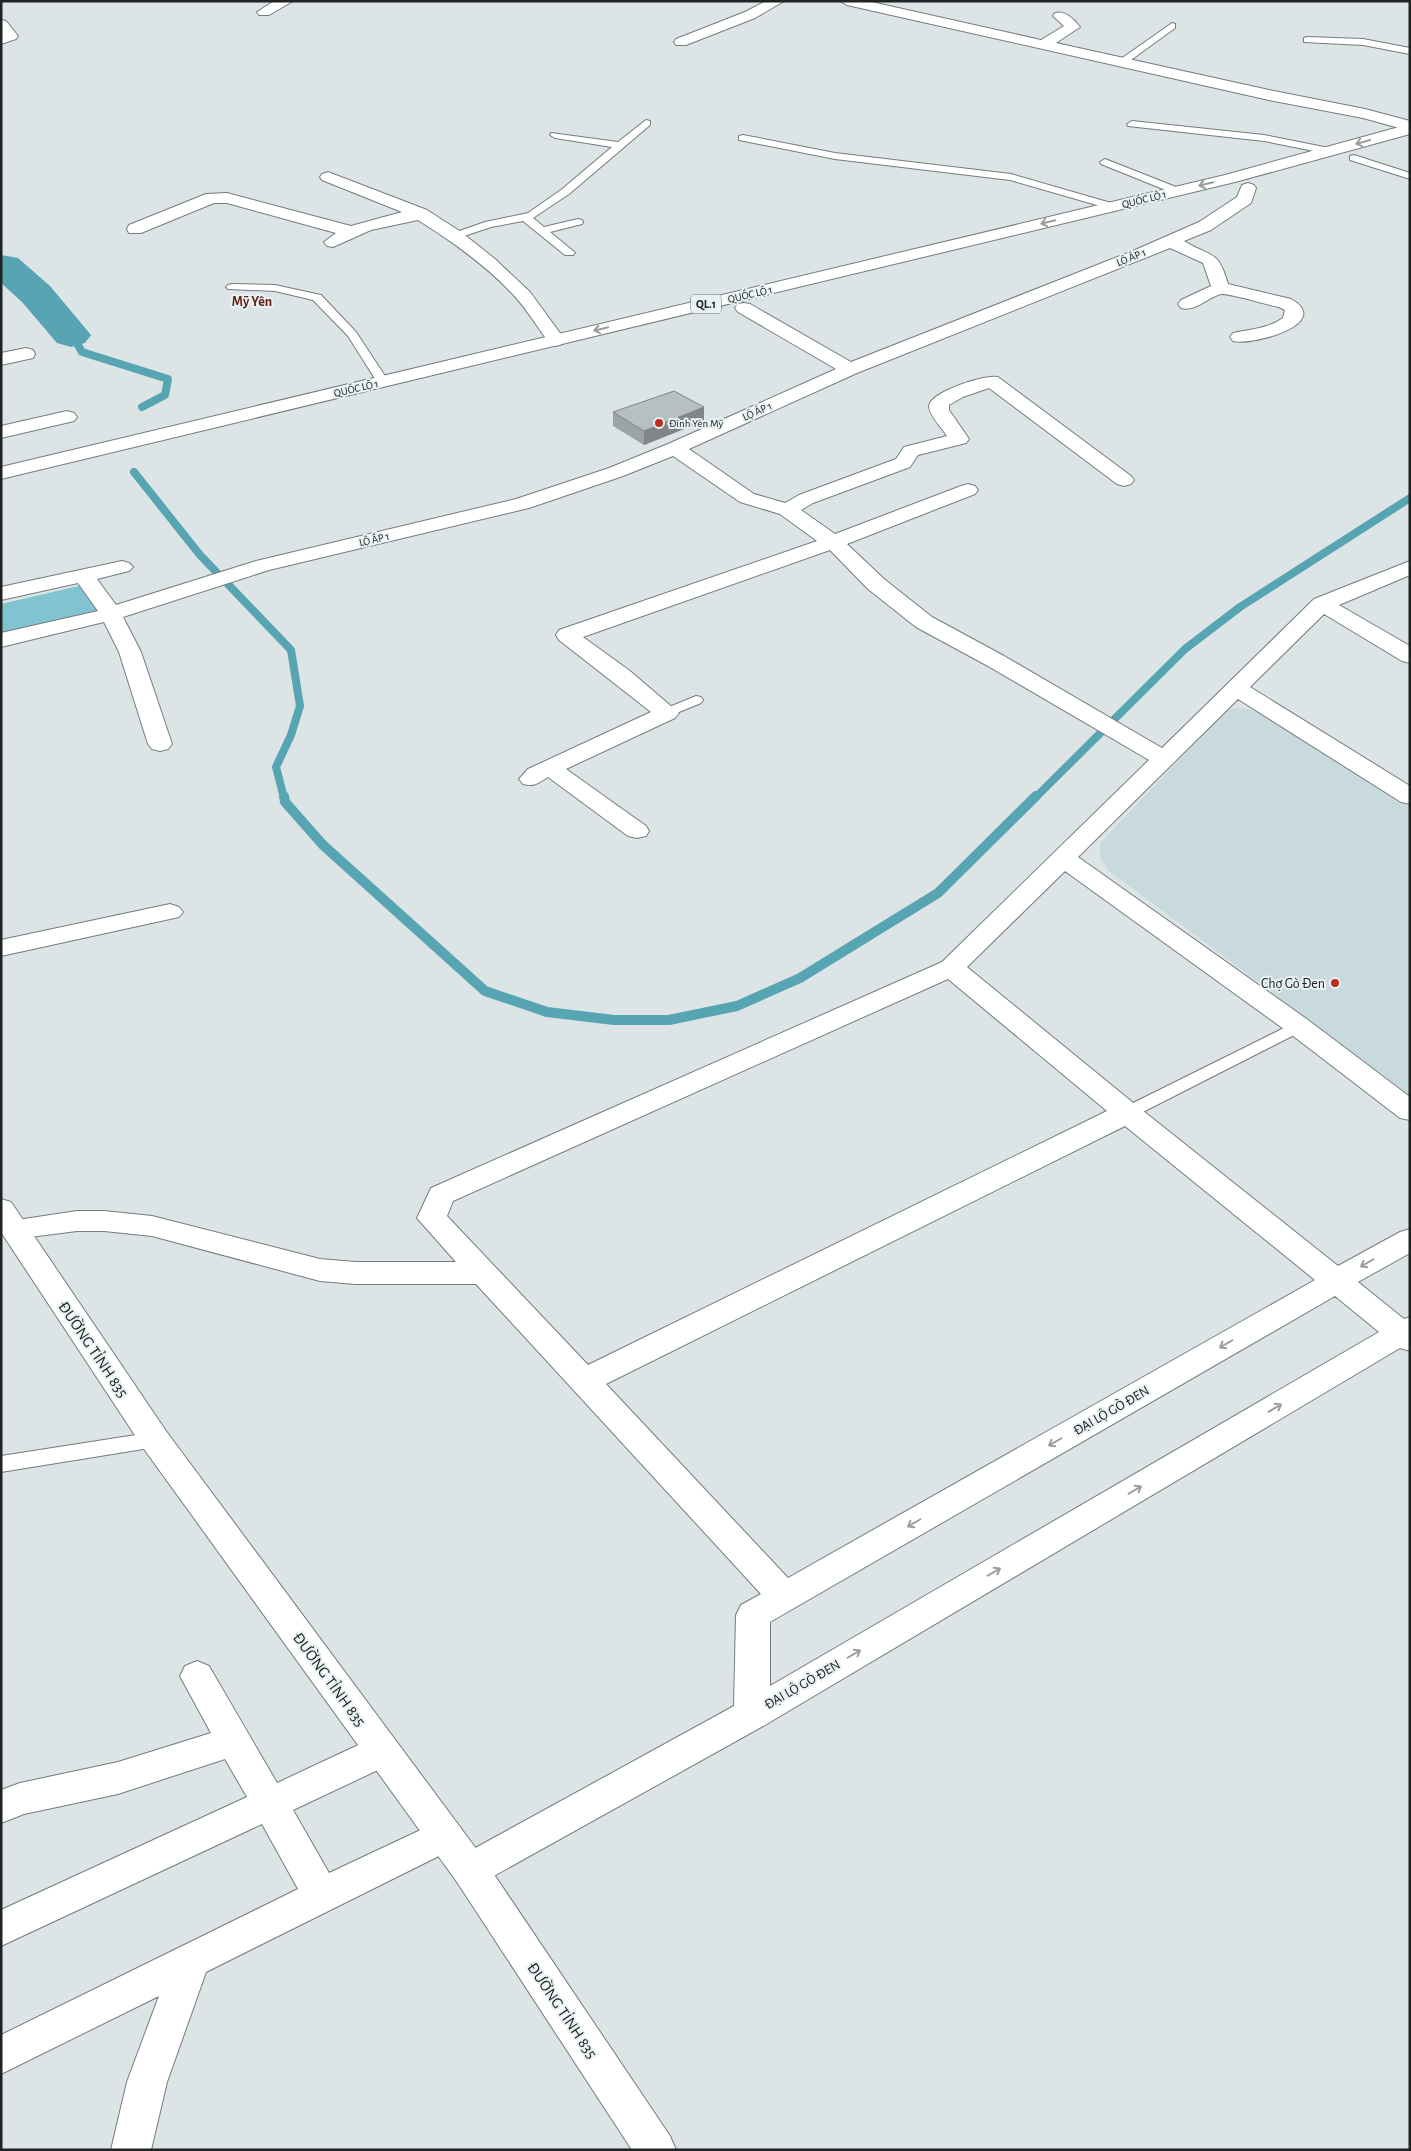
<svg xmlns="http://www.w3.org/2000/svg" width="1411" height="2151" font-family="'Alegreya Sans',sans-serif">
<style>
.built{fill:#c9dade}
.green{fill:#81c3d0}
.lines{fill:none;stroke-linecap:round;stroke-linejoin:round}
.stream-far2{stroke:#57a4b3;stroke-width:5.5}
.stream-far1{stroke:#57a4b3;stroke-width:8}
.stream{stroke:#57a4b3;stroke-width:10}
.river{fill:#57a4b3;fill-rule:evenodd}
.lane-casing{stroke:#747c7d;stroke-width:2}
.street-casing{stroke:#747c7d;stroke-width:2}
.secondary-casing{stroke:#747c7d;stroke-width:2}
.highway-casing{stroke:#747c7d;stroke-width:2}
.lane{fill:#fff;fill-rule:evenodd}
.street{fill:#fff;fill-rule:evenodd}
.secondary{fill:#fff;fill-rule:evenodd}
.highway{fill:#fff;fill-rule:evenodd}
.wall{fill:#9da4a6}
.shaded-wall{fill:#808687}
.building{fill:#b7bfc1;stroke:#808687}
.oneway{stroke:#9b9c9c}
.poi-dot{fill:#bb2f1c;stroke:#e9f2f3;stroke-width:2}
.labels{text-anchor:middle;stroke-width:4;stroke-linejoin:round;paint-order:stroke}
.far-street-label{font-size:11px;fill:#202324;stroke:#e9f2f3}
.far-poi-label{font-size:11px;fill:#202324;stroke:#e9f2f3;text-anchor:start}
.shield{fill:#e9f2f3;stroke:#5c6162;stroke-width:1}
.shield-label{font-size:12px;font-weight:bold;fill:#202324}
.far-quarter-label{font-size:14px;font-weight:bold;fill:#642016;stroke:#e9f2f3}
.poi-label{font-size:14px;fill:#202324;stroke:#e9f2f3;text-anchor:end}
.street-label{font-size:14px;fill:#202324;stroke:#e9f2f3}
.near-street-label{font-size:16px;fill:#202324;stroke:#e9f2f3}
</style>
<rect width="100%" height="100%" fill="#dce4e6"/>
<!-- built -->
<path class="built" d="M1239 708 1257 711 1410 808V1095L1109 871 1100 858V843L1226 710Z"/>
<!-- green -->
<path class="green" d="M83 585 103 610 1 637V604Z"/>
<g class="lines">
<!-- stream-far2 -->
<path class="stream-far2" d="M71 335 79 347"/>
<!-- stream-far1 -->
<path class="stream-far1" d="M78 345 82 352 168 379 165 395 142 407
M134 472 200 555 291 650 300 706 291 735 276 767 284 798
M1035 798 1185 649 1240 607 1410 498"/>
<!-- stream -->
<path class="stream" d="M284 796 285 802 323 845 485 991 547 1012 614 1020H669L737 1006 800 978 938 893 1036 796"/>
<!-- river -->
<path class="river" d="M1 255 18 258 50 286 91 335 85 343 71 347 57 343 22 302 1 283Z"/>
<!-- lane casing -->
<g class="lane-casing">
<path id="lane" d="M1172 23 1175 24V28L1124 65H1118V61Z
M1307 37 1363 39 1410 48V54L1363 45 1304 42V38Z
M646 120 650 121V125L569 194 533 218 544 227 578 219 582 220 583 222 582 224 550 232 573 251 575 253 573 255H565L523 221 491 227 455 239 450 236 451 234 485 222 528 213 561 190 612 147 555 138 550 135 551 133 618 142Z
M1132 121 1264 135 1329 148 1334 151 1329 154 1264 141 1128 126 1127 124Z
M743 135 835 153 1011 174 1118 205 1119 207 1114 210 1010 180 835 159 739 140V136Z
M1354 155 1410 173V179L1350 160V156Z
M1105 159 1181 189 1182 191 1181 193H1173L1101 164 1100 162Z
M232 284 275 285 321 295 356 332 389 382 383 386 379 385 348 336 313 300 275 291 228 289 226 287 228 285Z
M696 696 701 697 703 700 701 703 667 717 662 716 660 713 662 710Z
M1298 1021 1304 1022 1307 1026 1304 1030 1133 1117 1127 1119 1121 1117 1118 1113 1121 1109Z
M155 1432 162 1434 165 1440 162 1446 1 1472V1456Z"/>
</g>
<!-- street casing -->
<g class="street-casing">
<path id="street" d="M274 1H293L269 15H259L257 12Z
M766 1H784L755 18 686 45H676L674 42 676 39 745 12Z
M840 1H867L1041 40 1064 26 1053 16 1055 13C1065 10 1074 19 1080 27L1056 43 1269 90 1365 109 1410 121V131L1363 118 1269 100 847 5Z
M1 20 6 21 18 36 16 39 1 44Z
M328 172 427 210 461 232 495 259 530 292 565 340 562 344 556 346 550 344C539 329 529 313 518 300 490 268 453 242 418 220L371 230 333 247 327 246 324 242 336 233 227 203H214L141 233H129L127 229 129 225 206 194 227 193 351 226 402 212 322 180 320 177 322 174Z
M1248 183 1254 185 1256 188 1251 203 1211 230 1184 241C1212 258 1218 249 1228 284L1291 299C1334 323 1253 346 1233 341L1230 337 1233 333C1251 329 1267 329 1283 318L1285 310 1279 307C1268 305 1229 293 1221 294 1206 298 1196 312 1181 308L1178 304 1181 300 1211 286 1203 263 1170 248 857 373 689 449 754 494 785 503 799 495 896 459 904 447 947 436C942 428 929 415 929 406 930 392 985 374 998 377L1131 476 1134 480 1131 484 1124 486 1117 484 989 388 963 397 949 405V410L969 439 966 443 918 455 910 467 813 503 801 510 835 534 961 486 968 484 975 486 978 490 975 494 847 544 884 579 932 617 1004 656 1162 748 1314 599 1410 561V575L1339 605 1410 646V663L1402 661 1324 614 1250 687 1410 786V804L1401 802 1238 699 1078 857 1308 1020 1410 1097V1120L1400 1118 1288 1032 1065 871 967 967 1137 1106 1338 1266 1400 1232 1410 1229V1253L1358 1282 1404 1319 1410 1317V1351L1400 1348 765 1725 483 1882 470 1887 457 1882 451 1870 457 1858 734 1706 736 1615 741 1605 761 1594 476 1284H355L320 1281 152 1236 104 1231H77L14 1239 4 1236 1 1232 4 1222 77 1211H104L152 1216 320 1259 355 1262H456L417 1218 431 1188 942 962 1149 760 988 666 916 627 868 589 830 550 583 637 630 671 679 713 675 718 566 769 646 826 649 831 646 836 637 838 628 836 548 777C538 783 535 787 523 784L519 779 528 769 651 712 559 640 556 635 559 630 817 541 780 514 740 502 673 456 623 476 529 508 269 570 123 617 141 652 172 744 168 749 160 751 152 749 148 744 119 652 104 622 1 647V633L98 611 78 583 1 600V587L122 561 129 563 133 567 129 571 97 579 116 605 256 561 516 499 609 468 668 444 836 369 738 312 735 308 738 304 744 303 750 304 851 362 1135 250 1199 222 1237 197 1242 185ZM948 979 1107 1111 588 1365 447 1216 453 1201ZM1125 1126 1315 1280 788 1578 606 1384ZM1335 1296 1379 1332 770 1686V1622Z
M26 348 33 350 35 354 33 358 1 365V353Z
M67 411 74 413 77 417 74 421 1 438V426Z
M170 904 179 907 183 912 179 917 1 956V940Z
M197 1661 209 1666 277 1783 369 1740 382 1736 395 1740 400 1751 395 1762 293 1810 329 1873 444 1819 457 1823 462 1835 457 1847 206 1972 167 2082 151 2150H111L127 2082 159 1996 1 2074V2035L298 1889 262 1824 1 1946V1910L247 1797 225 1759 118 1794 24 1814 1 1823V1790L20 1783 118 1762 211 1733 180 1676 185 1666Z"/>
</g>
<!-- secondary casing -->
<g class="secondary-casing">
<path id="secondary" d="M1 1199 11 1202 166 1431 483 1858 670 2136 676 2150H632L457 1882 144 1449 1 1232Z"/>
</g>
<!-- highway casing -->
<g class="highway-casing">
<path id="highway" d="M1410 124V134L1235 182 1 479V467L1225 175Z"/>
</g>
<!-- lane -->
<use href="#lane" class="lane"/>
<!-- street -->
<use href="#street" class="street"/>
<!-- secondary -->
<use href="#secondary" class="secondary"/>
<!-- highway -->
<use href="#highway" class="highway"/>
</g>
<!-- wall -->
<path class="wall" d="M613 412 704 421 644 445 613 426Z"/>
<!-- shaded-wall -->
<path class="shaded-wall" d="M704 407V421L644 445V431Z"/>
<!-- building -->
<path class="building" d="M674 391 704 407 644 431 613 412Z"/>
<!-- one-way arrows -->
<defs><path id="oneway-shaft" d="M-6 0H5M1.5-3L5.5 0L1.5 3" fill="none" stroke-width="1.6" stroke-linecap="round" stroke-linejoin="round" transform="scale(1.25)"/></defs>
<g class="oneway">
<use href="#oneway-shaft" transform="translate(1363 142) rotate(164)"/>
<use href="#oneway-shaft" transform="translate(1206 184) rotate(166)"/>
<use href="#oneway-shaft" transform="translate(1048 222) rotate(166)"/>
<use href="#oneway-shaft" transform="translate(601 329) rotate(167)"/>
<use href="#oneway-shaft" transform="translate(1367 1263) rotate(150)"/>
<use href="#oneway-shaft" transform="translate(1226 1344) rotate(150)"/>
<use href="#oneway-shaft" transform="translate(1275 1408) rotate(-30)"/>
<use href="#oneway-shaft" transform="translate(1055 1442) rotate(150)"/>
<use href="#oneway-shaft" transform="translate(1135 1490) rotate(-30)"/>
<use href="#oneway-shaft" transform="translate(914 1523) rotate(150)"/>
<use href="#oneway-shaft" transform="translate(994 1572) rotate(-30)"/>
<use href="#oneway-shaft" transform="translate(854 1654) rotate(-30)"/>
</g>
<!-- markers -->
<g class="poi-dot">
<circle cx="659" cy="423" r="5"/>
<circle cx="1335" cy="983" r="5"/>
</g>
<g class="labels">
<!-- far-street labels -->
<g class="far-street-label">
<text transform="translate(1144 199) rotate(-14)" y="4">QUỐC LỘ 1</text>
<text transform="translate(1131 257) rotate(-22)" y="4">LỘ ẤP 1</text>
<text transform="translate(750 294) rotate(-13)" y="4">QUỐC LỘ 1</text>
<text transform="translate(356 388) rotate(-13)" y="4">QUỐC LỘ 1</text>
<text transform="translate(757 411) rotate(-24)" y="4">LỘ ẤP 1</text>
<text transform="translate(374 539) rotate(-13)" y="4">LỘ ẤP 1</text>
</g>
<!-- far-poi labels -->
<g class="far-poi-label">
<text x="669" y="427">Đình Yên Mỹ</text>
</g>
<!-- shield labels -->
<rect class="shield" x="691" y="294.5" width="30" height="19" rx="4"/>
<g class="shield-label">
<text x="706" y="308">QL.1</text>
</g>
<!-- far-quarter labels -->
<g class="far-quarter-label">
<text x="252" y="306">Mỹ Yên</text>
</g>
<!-- poi labels -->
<g class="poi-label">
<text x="1325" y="988">Chợ Gò Đen</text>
</g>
<!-- street labels -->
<g class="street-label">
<text transform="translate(1111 1410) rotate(-30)" y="5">ĐẠI LỘ GÒ ĐEN</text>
<text transform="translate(802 1684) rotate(-30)" y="5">ĐẠI LỘ GÒ ĐEN</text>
</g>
<!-- near-street labels -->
<g class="near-street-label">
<text transform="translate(94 1349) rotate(56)" y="6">ĐƯỜNG TỈNH 835</text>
<text transform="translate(330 1679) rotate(54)" y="6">ĐƯỜNG TỈNH 835</text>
<text transform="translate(563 2010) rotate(56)" y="6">ĐƯỜNG TỈNH 835</text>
</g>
</g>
<!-- border -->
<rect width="1411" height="2151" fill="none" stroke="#202324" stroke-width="5"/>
</svg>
